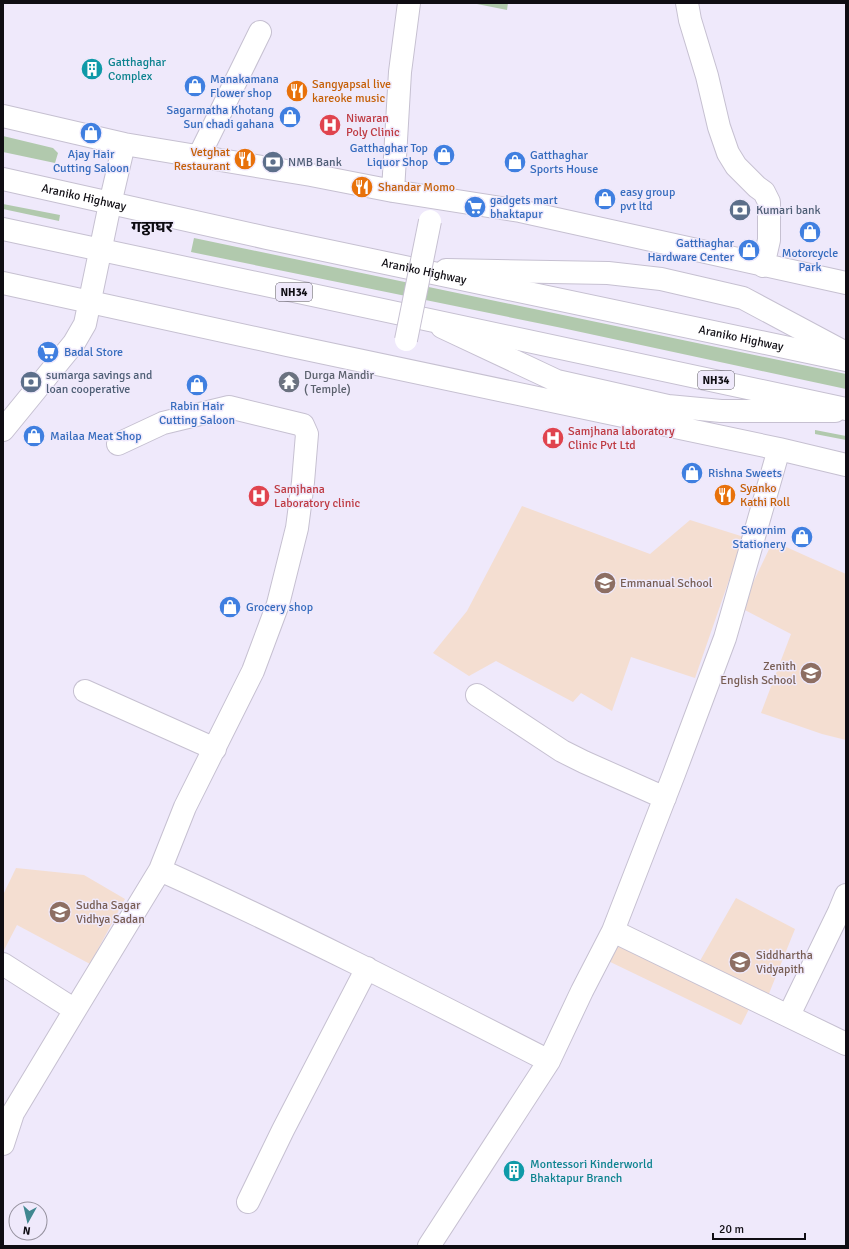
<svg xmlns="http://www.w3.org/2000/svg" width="849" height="1249" font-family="Signika,'Noto Sans Devanagari',sans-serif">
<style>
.education{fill:#f4ded1}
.green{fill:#b1c9ad}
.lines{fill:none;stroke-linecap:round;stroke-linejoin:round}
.minor-casing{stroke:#c6c0d1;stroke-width:24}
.major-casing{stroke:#c6c0d1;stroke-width:24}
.highway-casing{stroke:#c6c0d1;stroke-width:24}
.minor{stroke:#fff;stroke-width:22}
.major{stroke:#fff;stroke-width:22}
.highway{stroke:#fff;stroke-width:22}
.minor-bridge-casing{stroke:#c6c0d1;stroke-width:24;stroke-linecap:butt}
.minor-bridge{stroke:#fff;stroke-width:22}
.labels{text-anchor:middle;stroke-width:3;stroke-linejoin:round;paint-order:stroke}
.shield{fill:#efe9fb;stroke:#524f59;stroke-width:1}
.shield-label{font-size:11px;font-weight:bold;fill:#0f0d13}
.culture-label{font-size:12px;fill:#0d838f;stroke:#efe9fb;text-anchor:start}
.shop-label{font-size:12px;fill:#366cbe;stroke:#efe9fb;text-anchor:start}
.food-label{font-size:12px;fill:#c56008;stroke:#efe9fb;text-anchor:start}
.health-label{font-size:12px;fill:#be3a42;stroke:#efe9fb;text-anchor:start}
.service-label{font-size:12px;fill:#4e5e75;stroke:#efe9fb;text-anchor:start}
.street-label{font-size:12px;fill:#0f0d13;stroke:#efe9fb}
.worship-label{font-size:12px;fill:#5b616d;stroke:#efe9fb;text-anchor:start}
.education-label{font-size:12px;fill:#785e54;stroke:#efe9fb;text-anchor:start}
.district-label{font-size:16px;font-weight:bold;fill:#0f0d13;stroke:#efe9fb}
</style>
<rect width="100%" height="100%" fill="#efe9fb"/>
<!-- education -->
<path class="education" d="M522 506 650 554 690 520 744 537 695 678 631 657 612 711 581 693 573 702 496 661 469 676 433 653 467 611Z
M773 541 846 574V740L822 734 761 713 791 634 741 608Z
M16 868 84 875 125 899 90 964 17 925 3 952V895Z
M736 898 795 929 768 996 751 1005 741 1025 602 958 611 938 697 966Z"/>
<!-- green -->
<path class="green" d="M472 3H508L507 10Z
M3 136 53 148 58 153 55 163 3 152Z
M3 204 60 215 59 221 3 209Z
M194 238 846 374V389L562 328 191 252Z
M815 430 846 436V440L815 434Z"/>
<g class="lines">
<!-- minor casing -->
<g class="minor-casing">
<path id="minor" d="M687 3 690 20 707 76 719 127 728 153 736 166 757 187 764 192 769 202V240L763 266
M3 116 124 144 311 175 393 191 520 211 846 283
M199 156 260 32
M393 191 400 72 409 3
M110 204 124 144
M446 270 608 273 661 279 743 298 846 353
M3 283 287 345 779 449 846 465
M442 327 557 381 668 406 721 411H835
M118 444 163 423 229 407 303 425 307 434 303 482 297 528 278 604 253 671 185 807 160 870C291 929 420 995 549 1061
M85 691 215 749
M477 695 562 751 584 762 665 798
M613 931 846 1044
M3 964 75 1010 13 1113 3 1144
M75 1010 160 870
M789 1015 839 912 846 895
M248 1202 283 1130 367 968
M429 1246 549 1061 582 991 613 931 674 774 725 638 779 449"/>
</g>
<!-- major casing -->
<g class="major-casing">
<path id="major" d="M3 430 74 343 85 324 110 204"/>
</g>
<!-- highway casing -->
<g class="highway-casing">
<g id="highway">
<path id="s1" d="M3 179 267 238 846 360"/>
<path d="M3 229 846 409"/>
</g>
</g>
<!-- minor -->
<use href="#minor" class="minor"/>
<!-- major -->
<use href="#major" class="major"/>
<!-- highway -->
<use href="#highway" class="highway"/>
<!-- minor-bridge casing -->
<g class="minor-bridge-casing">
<path id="minor-bridge" d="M406 340 430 221"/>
</g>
<!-- minor-bridge -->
<use href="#minor-bridge" class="minor-bridge"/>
</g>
<!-- icons -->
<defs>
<g id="building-disc" transform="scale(1.15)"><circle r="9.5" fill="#0f9aa8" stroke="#efe9fb"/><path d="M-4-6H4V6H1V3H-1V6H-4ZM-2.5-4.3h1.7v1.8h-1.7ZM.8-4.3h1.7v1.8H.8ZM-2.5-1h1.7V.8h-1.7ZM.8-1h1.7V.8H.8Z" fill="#fff"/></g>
<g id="shop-disc" transform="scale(1.15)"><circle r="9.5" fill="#3f7fe0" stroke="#efe9fb"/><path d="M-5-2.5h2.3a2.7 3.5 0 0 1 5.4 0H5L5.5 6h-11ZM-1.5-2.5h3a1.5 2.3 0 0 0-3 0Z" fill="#fff"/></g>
<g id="restaurant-disc" transform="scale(1.15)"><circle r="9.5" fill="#e8710a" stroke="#efe9fb"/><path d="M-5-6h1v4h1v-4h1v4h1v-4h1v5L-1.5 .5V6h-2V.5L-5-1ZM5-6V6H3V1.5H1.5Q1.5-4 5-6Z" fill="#fff"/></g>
<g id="hospital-disc" transform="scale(1.15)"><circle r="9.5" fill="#e0444e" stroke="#efe9fb"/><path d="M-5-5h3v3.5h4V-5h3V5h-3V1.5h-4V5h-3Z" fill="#fff"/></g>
<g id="bank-disc" transform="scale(1.15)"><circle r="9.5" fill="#5c6f8a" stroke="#efe9fb"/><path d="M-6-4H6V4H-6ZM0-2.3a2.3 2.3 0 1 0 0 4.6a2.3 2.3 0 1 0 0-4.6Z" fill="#fff"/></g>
<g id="supermarket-disc" transform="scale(1.15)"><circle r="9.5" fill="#3f7fe0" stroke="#efe9fb"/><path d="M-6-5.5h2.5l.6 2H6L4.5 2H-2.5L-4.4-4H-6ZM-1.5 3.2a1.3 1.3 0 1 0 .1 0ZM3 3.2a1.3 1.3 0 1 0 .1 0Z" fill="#fff"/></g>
<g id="temple-disc" transform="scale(1.15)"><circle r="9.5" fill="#6b7280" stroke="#efe9fb"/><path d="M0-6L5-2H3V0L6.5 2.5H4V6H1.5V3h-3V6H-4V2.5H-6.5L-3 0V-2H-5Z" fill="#fff"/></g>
<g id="school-disc" transform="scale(1.15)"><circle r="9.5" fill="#8d6e63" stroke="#efe9fb"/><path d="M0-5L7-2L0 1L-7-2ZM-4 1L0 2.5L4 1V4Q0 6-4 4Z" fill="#fff"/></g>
</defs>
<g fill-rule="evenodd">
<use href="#building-disc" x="92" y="69"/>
<use href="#shop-disc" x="195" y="86"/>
<use href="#restaurant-disc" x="297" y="91"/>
<use href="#shop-disc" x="290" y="117"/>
<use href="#hospital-disc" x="330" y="125"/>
<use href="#shop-disc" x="91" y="133"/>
<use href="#shop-disc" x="444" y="155"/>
<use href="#restaurant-disc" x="245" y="159"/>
<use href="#bank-disc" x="273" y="162"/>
<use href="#shop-disc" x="515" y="162"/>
<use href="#restaurant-disc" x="362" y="187"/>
<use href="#shop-disc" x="605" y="199"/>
<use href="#supermarket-disc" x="475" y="207"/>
<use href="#bank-disc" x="740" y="210"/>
<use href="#shop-disc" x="810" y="232"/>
<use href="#shop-disc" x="749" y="250"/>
<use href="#supermarket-disc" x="48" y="352"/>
<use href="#bank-disc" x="31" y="382"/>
<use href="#temple-disc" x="289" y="382"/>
<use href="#shop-disc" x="197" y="385"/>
<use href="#shop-disc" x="34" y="436"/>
<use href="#hospital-disc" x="553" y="438"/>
<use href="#shop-disc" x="692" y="473"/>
<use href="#restaurant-disc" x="725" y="495"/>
<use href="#hospital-disc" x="259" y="496"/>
<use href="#shop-disc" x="802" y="537"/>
<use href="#school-disc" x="605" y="583"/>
<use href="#shop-disc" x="230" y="607"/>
<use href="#school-disc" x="811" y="673"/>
<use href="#school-disc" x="60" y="912"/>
<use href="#school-disc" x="740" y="962"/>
<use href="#building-disc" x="514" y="1171"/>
</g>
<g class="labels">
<!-- shield labels -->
<g class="shield">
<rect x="276" y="283" width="36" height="18" rx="3"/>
<rect x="698" y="371" width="36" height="18" rx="3"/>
</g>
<g class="shield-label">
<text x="294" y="296">NH34</text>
<text x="716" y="384">NH34</text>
</g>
<!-- culture labels -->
<g class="culture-label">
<text x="108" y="66">Gatthaghar<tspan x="108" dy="14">Complex</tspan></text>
<text x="530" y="1168">Montessori Kinderworld<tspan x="530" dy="14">Bhaktapur Branch</tspan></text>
</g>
<!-- shop labels -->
<g class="shop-label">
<text x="210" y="83">Manakamana<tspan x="210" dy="14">Flower shop</tspan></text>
<text x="274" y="114" text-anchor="end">Sagarmatha Khotang<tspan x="274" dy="14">Sun chadi gahana</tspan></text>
<text x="428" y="152" text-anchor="end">Gatthaghar Top<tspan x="428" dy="14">Liquor Shop</tspan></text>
<text x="91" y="158" text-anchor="middle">Ajay Hair<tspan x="91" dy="14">Cutting Saloon</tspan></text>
<text x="530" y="159">Gatthaghar<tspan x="530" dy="14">Sports House</tspan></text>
<text x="620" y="196">easy group<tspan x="620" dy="14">pvt ltd</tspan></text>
<text x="490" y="204">gadgets mart<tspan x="490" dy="14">bhaktapur</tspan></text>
<text x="734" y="247" text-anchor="end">Gatthaghar<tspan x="734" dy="14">Hardware Center</tspan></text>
<text x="810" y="257" text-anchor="middle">Motorcycle<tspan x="810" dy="14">Park</tspan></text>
<text x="64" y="356">Badal Store</text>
<text x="197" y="410" text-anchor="middle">Rabin Hair<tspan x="197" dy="14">Cutting Saloon</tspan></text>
<text x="50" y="440">Mailaa Meat Shop</text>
<text x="708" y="477">Rishna Sweets</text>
<text x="786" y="534" text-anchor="end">Swornim<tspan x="786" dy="14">Stationery</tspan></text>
<text x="246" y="611">Grocery shop</text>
</g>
<!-- food labels -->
<g class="food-label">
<text x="312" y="88">Sangyapsal live<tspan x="312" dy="14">kareoke music</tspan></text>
<text x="230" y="156" text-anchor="end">Vetghat<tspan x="230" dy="14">Restaurant</tspan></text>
<text x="378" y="191">Shandar Momo</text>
<text x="740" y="492">Syanko<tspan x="740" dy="14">Kathi Roll</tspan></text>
</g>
<!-- health labels -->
<g class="health-label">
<text x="346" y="122">Niwaran<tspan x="346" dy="14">Poly Clinic</tspan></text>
<text x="568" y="435">Samjhana laboratory<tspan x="568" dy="14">Clinic Pvt Ltd</tspan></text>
<text x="274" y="493">Samjhana<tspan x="274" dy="14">Laboratory clinic</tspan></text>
</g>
<!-- service labels -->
<g class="service-label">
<text x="288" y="166">NMB Bank</text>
<text x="756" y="214">Kumari bank</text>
<text x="46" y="379">sumarga savings and<tspan x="46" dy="14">loan cooperative</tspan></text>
</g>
<!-- street labels -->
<g class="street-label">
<text dy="4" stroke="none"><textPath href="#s1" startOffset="83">Araniko Highway</textPath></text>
<text dy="4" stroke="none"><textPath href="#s1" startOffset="431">Araniko Highway</textPath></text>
<text dy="4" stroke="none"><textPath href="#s1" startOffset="755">Araniko Highway</textPath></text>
</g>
<!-- worship labels -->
<g class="worship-label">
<text x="304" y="379">Durga Mandir<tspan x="304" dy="14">( Temple)</tspan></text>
</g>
<!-- education labels -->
<g class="education-label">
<text x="620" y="587">Emmanual School</text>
<text x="796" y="670" text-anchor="end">Zenith<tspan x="796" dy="14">English School</tspan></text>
<text x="76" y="909">Sudha Sagar<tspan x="76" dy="14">Vidhya Sadan</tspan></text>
<text x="756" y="959">Siddhartha<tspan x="756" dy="14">Vidyapith</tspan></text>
</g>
<!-- district labels -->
<g class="district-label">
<text x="152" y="232">गठ्ठाघर</text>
</g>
</g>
<!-- border -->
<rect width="849" height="1249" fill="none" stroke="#0f0d13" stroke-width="8"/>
<!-- north arrow -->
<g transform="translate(28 1221) rotate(188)"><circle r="19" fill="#efe9fb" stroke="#95919e"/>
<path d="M0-3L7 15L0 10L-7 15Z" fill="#408790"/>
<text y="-6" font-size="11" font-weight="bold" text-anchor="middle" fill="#0f0d13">N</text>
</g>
<!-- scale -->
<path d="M713 1233v6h92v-6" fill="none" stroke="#0f0d13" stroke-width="2"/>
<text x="719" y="1233" font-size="12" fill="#0f0d13" stroke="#efe9fb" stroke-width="3" paint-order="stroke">20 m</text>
</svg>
